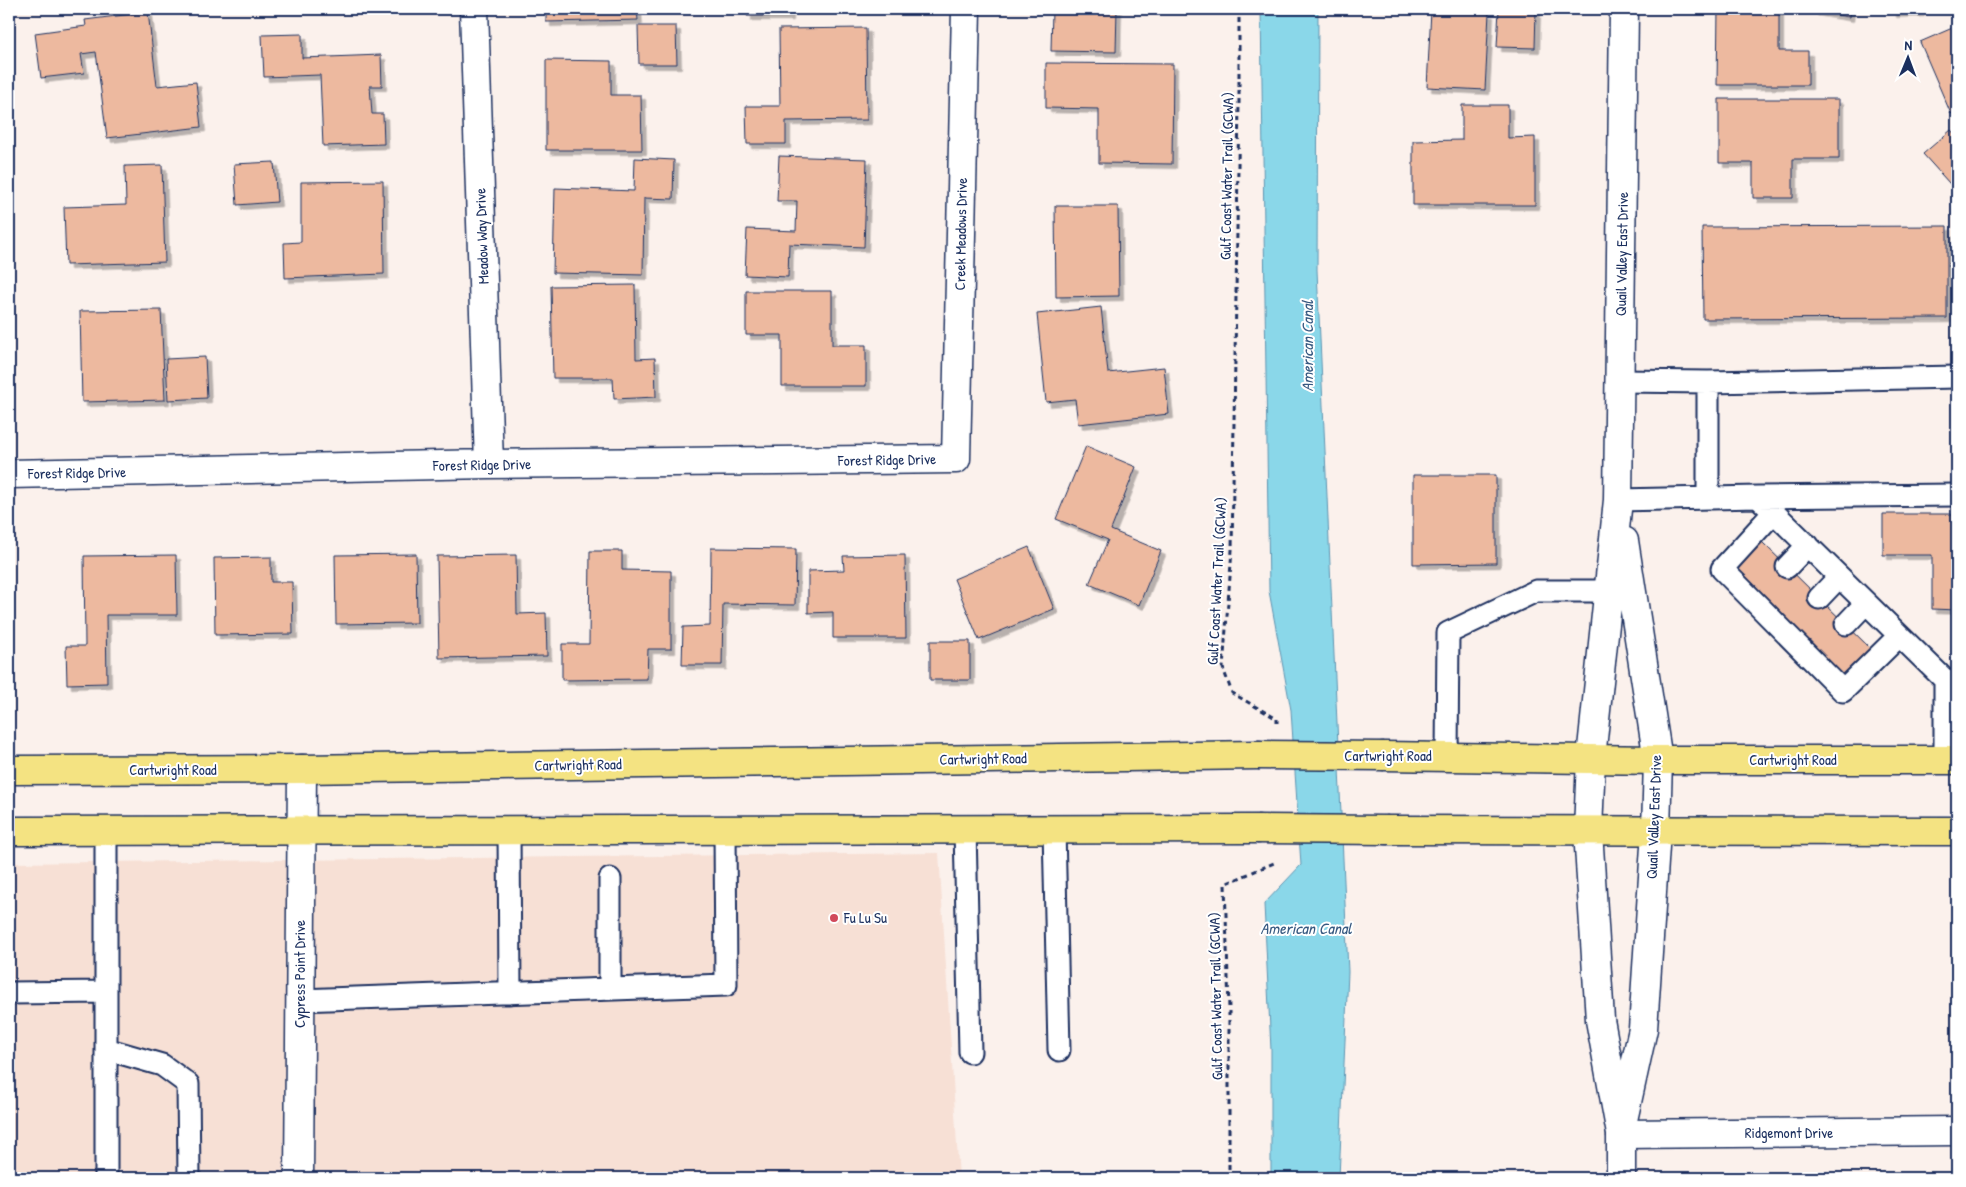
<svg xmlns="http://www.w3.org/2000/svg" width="1966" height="1187" font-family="'Patrick Hand',sans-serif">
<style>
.built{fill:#f7e0d5}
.water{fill:#8ad7e9;stroke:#5e94b1}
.building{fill:#edb99f;stroke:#1b2f5e;filter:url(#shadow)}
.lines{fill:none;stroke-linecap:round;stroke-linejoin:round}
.service-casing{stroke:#1b2f5e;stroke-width:25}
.minor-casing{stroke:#1b2f5e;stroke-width:31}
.tertiary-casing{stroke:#1b2f5e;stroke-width:31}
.primary-casing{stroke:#1b2f5e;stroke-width:31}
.path{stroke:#1b2f5e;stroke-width:3;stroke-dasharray:5 4;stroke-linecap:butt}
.service{stroke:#fff;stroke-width:21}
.minor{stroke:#fff;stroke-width:28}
.tertiary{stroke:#fff;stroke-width:28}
.primary{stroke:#f4e382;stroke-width:28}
.primary-bridge-casing{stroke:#1b2f5e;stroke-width:31;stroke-linecap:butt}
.primary-bridge{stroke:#f4e382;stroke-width:28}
.poi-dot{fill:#d1495b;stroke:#fff;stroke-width:2}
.labels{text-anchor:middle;stroke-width:4;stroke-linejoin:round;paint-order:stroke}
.street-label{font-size:15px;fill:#1b2f5e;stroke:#fff}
.poi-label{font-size:15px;fill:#1b2f5e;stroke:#fff;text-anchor:start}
.water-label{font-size:16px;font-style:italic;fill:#375981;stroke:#fff}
</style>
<defs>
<filter id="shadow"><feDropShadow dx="4.5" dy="4.5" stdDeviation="0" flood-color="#0004"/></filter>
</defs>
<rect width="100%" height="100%" fill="#fbf1ec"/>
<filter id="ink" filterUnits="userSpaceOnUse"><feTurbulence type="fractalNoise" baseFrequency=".02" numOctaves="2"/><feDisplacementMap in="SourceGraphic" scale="10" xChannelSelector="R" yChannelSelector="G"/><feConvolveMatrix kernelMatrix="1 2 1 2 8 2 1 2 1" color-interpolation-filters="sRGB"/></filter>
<g filter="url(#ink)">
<!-- built -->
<path class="built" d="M939 853 959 1178H9V863Z"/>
<!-- water -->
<path class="water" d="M1261 9H1318L1317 270 1348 972 1339 1178H1271V1050L1264 904 1301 865 1291 710 1269 591Z"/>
<!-- building -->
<path class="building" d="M546 9H637L638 20 546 22Z
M747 9H789V16H747Z
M1052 9H1117L1116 52 1051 51Z
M1499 9 1536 10 1535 48 1497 47Z
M1718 9H1779V51H1808V85H1717Z
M1813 9H1850L1849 17 1813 11Z
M1892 9H1920V12L1892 13Z
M1431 10 1489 13 1485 90 1427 87Z
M148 12 157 86 196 82 201 127 107 138 96 52 81 54 84 73 41 78 35 33 86 26 85 20Z
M638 26H676L677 64H639Z
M1957 26V111L1951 114 1920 42Z
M866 28 867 120 786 121V144H747L746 106H780L779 29Z
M302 34V58L381 55 382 86H370L372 114H383L384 144 323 146 320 75 264 77 262 35Z
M546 60 611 61V95H641L642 150H546Z
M1046 63 1173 64 1172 164 1099 163V109L1046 108Z
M1719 99H1839V159H1793V198H1753V163H1719Z
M1462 105H1508V138L1535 137V205H1413V141L1462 140Z
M1951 130 1957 137V177L1950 184 1923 154Z
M779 156 867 159 864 247 789 244 788 277 745 275 747 229 796 231 797 201H777Z
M635 158 674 160 673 199 644 198 643 275 553 273 555 188 634 191Z
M274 162 277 202 237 205 234 164Z
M162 165 165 262 66 265 64 207 126 205 125 166Z
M383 181 384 274 285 278 284 243 301 242V182Z
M1055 206H1118L1119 296 1056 297Z
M1947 226V318L1703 319 1702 227Z
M635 285 636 359 655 358 656 397 614 399 613 378H553L551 286Z
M746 291H832V345H866V386H782V335H746Z
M1101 307 1108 373 1164 367 1169 414 1078 424 1075 399 1046 402 1037 314Z
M161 310 165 400 82 402 80 311Z
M205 357 207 398 168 400 166 359Z
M1086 446 1136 467 1111 530 1161 551 1139 605 1089 584 1108 540 1056 519Z
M1413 475H1496V563L1413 564Z
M1883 514H1957V610L1932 609V555H1883Z
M1760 540 1875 653 1847 682 1731 570Z
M1029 547 1054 609 979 640 954 579Z
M711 548 796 549 795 605 723 604 722 665H682L683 627 710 626Z
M590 551H622V570L671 571V649H648L647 679 562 680V644H589Z
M416 554 417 623 336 624 335 555Z
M176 555 177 615H106L107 683 67 684 66 646H85L84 556Z
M516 555 517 614 546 613 547 656 439 658 437 556Z
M905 555 906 638H833V612L808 613V571L844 570 843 556Z
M271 557V582H292L293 634 215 635 214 558Z
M930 641H970V680H930Z"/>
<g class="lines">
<!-- service casing -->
<g class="service-casing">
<path id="service" d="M1621 381 1708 382 1957 377
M1708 497V382
M1758 497 1957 495
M1618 500 1758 497 1945 680V760
M1774 512 1722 569 1843 691 1899 636
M1787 567 1808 545
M1819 598 1839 577
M1846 624 1866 603
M1447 756 1448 633 1536 591H1609
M509 829 510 993
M965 829 970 1052
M1054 829 1059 1050
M106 831V1178
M610 989V879
M9 993 106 992
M299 1000 726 985 725 829
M106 1049 162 1065 188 1084 189 1178"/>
</g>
<!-- minor casing -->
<g class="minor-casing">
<path id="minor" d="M474 9 489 464
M9 474 489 464 956 459 966 9
M1624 541 1658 760
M1591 758 1618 500 1624 9
M1621 1134 1957 1131
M299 1178 302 769"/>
</g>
<!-- tertiary casing -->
<g class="tertiary-casing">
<path id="tertiary" d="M1591 758 1588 831 1600 1020 1621 1134V1178
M1623 1120 1643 1029 1656 831 1658 760"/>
</g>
<!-- primary casing -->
<g class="primary-casing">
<path id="primary" d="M1384 756 1658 760H1957
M9 770 302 769 1258 755
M1388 830 1957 831
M9 831 1257 829"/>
</g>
<!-- path -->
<path class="path" d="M1239 9V102L1232 550 1223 668 1232 693 1277 719V723
M1229 1178V1009L1225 884 1274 863"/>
<!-- service -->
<use href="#service" class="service"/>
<!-- minor -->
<use href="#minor" class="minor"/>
<!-- tertiary -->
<use href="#tertiary" class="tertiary"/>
<!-- primary -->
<use href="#primary" class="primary"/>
<!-- primary-bridge casing -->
<g class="primary-bridge-casing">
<path id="primary-bridge" d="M1258 755 1384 756
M1257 829 1388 830"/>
</g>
<!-- primary-bridge -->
<use href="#primary-bridge" class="primary-bridge"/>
</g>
</g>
<!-- markers -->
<circle class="poi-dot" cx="834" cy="918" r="5"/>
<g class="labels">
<!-- street labels -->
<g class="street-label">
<text transform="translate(1227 176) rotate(-89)" y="5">Gulf Coast Water Trail (GCWA)</text>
<text transform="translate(961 234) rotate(-89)" y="5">Creek Meadows Drive</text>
<text transform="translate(482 236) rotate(-92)" y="5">Meadow Way Drive</text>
<text transform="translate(1622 254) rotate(-89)" y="5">Quail Valley East Drive</text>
<text transform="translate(887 460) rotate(-1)" y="5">Forest Ridge Drive</text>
<text transform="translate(482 465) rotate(-1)" y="5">Forest Ridge Drive</text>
<text transform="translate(77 473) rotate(-1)" y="5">Forest Ridge Drive</text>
<text transform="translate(1217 581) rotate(-87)" y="5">Gulf Coast Water Trail (GCWA)</text>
<text x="1388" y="761">Cartwright Road</text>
<text transform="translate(983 759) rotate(-1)" y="5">Cartwright Road</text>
<text x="1793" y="765">Cartwright Road</text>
<text transform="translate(578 765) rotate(-1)" y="5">Cartwright Road</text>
<text x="173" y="775">Cartwright Road</text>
<text transform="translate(1654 817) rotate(-88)" y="5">Quail Valley East Drive</text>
<text transform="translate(300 974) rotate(-90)" y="5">Cypress Point Drive</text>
<text transform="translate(1216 996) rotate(-91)" y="5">Gulf Coast Water Trail (GCWA)</text>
<text x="1789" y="1138">Ridgemont Drive</text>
</g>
<!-- poi labels -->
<g class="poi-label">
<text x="844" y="923">Fu Lu Su</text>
</g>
<!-- water labels -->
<g class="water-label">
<text transform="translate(1307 346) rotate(-90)" y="6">American Canal</text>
<text x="1306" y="934">American Canal</text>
</g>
</g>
<!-- margin -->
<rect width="1966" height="1187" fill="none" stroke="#fff" stroke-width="30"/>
<rect x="15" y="15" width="1936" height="1157" fill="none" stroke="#1b2f5e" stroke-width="2" filter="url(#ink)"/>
<!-- north arrow -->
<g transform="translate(1908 58) rotate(1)" stroke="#ffffff" stroke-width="4" paint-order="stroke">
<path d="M0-4L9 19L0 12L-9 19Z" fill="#1b2f5e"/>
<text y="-8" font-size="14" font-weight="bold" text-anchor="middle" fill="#1b2f5e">N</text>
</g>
</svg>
